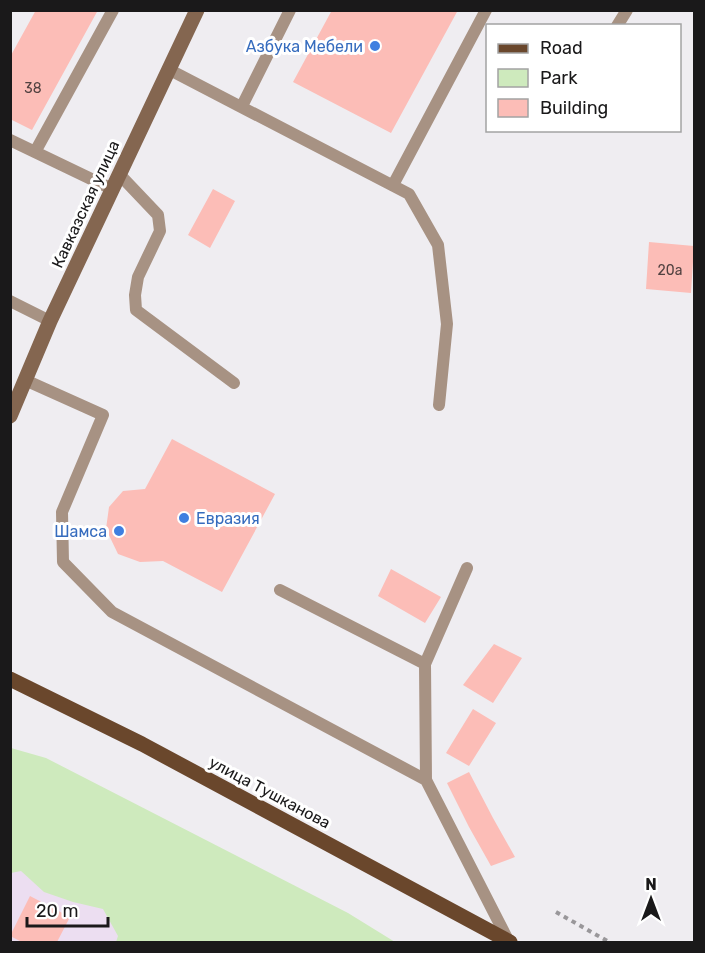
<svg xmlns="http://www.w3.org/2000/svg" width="705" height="953" font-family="Rubik,sans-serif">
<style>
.industrial{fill:#ecdef1}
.green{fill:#ceeabd}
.building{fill:#fcbdb7}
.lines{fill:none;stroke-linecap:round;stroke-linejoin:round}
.path{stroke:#99979a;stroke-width:4;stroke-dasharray:4.5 4.5;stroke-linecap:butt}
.lane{stroke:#a79283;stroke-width:12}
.secondary{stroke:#846650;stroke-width:15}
.primary{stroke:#6a472c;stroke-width:15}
.shop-dot{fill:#3f7fe0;stroke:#fff;stroke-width:2}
.labels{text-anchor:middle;stroke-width:6;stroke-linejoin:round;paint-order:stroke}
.number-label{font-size:14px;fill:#524241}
.shop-label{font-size:16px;fill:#366cbe;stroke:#fff;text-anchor:end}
.street-label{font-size:16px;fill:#1a191a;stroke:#fff}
</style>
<rect width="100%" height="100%" fill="#efedf1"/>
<!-- industrial -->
<path class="industrial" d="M11 847 170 942H11Z"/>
<!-- green -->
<path class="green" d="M11 748 46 758 348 913 395 942H116L118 936 103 909 73 902 44 892 21 871 11 873Z"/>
<!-- building -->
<path class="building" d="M36 10H98L32 130 10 119V57Z
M332 10H458L391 133 293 82Z
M213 189 235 201 210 248 188 235Z
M649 242 694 246 691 293 646 289Z
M172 439 275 494 222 592 163 561 140 562 118 554 106 529 109 507 123 491 145 489Z
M391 569 441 597 425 623 378 596Z
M494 644 522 658 493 703 463 685Z
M473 709 496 723 469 766 446 753Z
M469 772 493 818 515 857 491 866 469 827 447 783Z
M30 896 70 917 57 942H22L10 936Z"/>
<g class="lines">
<!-- path -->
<path class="path" d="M556 912 609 942"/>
<!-- lane -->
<path class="lane" d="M617 26 627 10
M168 69 409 194 438 245 447 324 439 405
M242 106 290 10
M10 140 112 189
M35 152 113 10
M119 174 158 215 160 231 138 277 135 295 136 310 234 383
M393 185 486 10
M10 301 50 321
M25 380 103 415 62 512 63 562 112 612 426 780 509 942
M280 590 425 664
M426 780 425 664 467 568"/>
<!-- secondary -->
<path class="secondary" d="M10 416 50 321 197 10"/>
<!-- primary -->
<path class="primary" d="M10 679 142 744 510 942"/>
</g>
<!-- markers -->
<g class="shop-dot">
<circle cx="375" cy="46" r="6"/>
<circle cx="184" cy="518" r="6"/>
<circle cx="119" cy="531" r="6"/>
</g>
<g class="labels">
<!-- number labels -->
<g class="number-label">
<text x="33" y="93">38</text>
<text x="670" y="275">20а</text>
</g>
<!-- shop labels -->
<g class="shop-label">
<text x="363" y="52">Азбука Мебели</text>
<text x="196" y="524" text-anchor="start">Евразия</text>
<text x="107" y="537">Шамса</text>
</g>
<!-- street labels -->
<g class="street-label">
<text transform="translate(85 204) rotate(-65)" y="6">Кавказская улица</text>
<text transform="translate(270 792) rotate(28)" y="6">улица Тушканова</text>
</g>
</g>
<!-- border -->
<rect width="705" height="953" fill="none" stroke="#1a191a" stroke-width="24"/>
<!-- legend -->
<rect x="486" y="24" width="195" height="108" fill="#ffffff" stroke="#a3a3a3" stroke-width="1.5"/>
<rect x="498" y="44" width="30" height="9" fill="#6a472c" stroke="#a3a3a3" stroke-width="1.5"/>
<text x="540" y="54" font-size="18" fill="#1a191a">Road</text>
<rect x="498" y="69" width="30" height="18" fill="#ceeabd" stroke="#a3a3a3" stroke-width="1.5"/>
<text x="540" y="84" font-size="18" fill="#1a191a">Park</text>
<rect x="498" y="99" width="30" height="18" fill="#fcbdb7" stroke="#a3a3a3" stroke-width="1.5"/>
<text x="540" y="114" font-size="18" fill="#1a191a">Building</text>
<!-- north arrow -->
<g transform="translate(651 899)" stroke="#ffffff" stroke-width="4.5" paint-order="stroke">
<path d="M0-4.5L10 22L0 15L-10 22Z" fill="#1a191a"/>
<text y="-9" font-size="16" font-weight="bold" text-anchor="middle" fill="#1a191a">N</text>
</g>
<!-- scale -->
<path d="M27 917v9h81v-9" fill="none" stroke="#1a191a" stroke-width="3"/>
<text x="36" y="917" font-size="18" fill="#1a191a" stroke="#ffffff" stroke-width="4.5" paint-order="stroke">20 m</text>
</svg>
